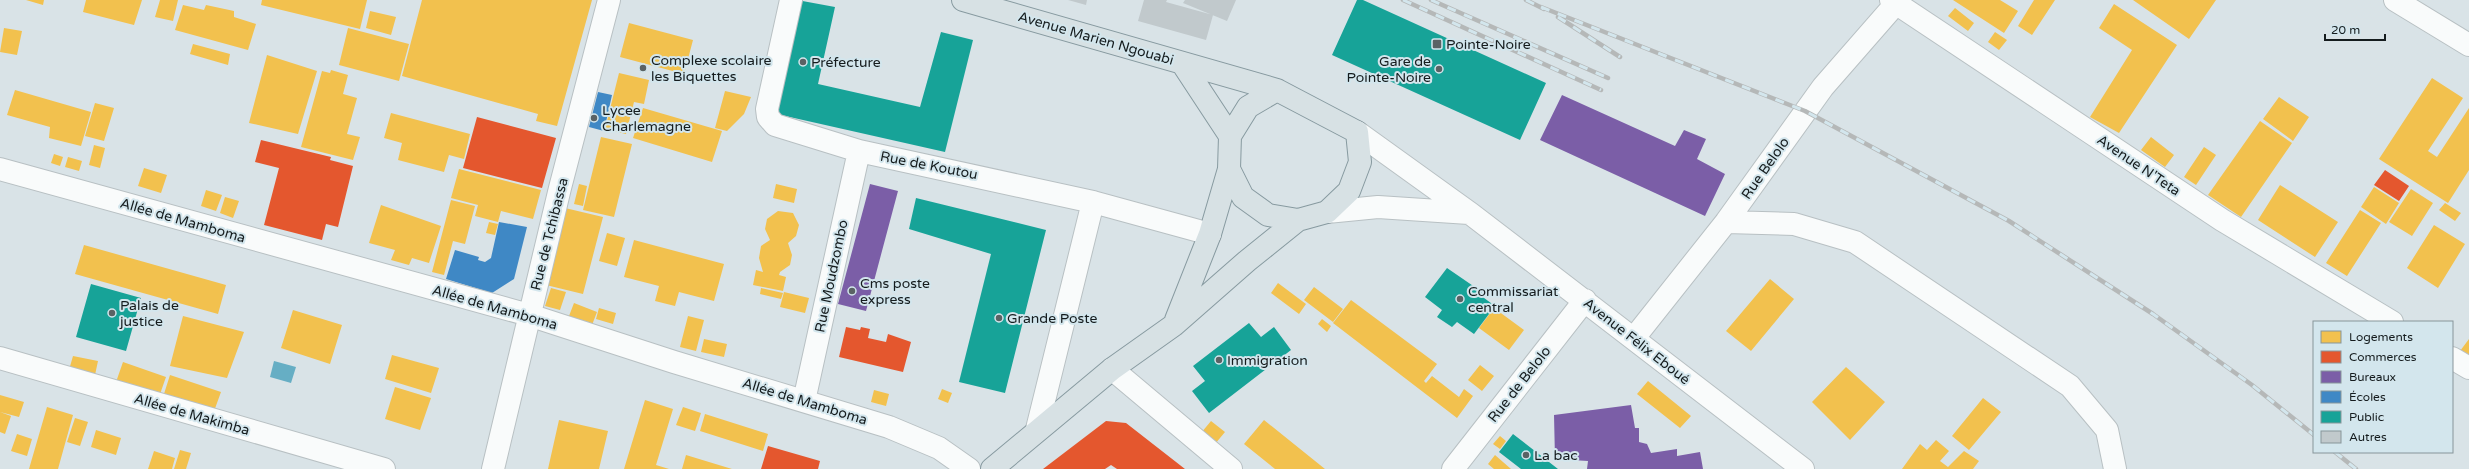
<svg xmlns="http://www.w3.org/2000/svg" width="2469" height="469" font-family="'Varela Round',sans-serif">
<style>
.water{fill:#66aec4}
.homes{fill:#f2c14e}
.shops{fill:#e4572e}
.offices{fill:#7b5ea7}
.schools{fill:#3f88c5}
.public{fill:#17a398}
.building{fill:#c1c9cc}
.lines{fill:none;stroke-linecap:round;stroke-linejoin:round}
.minor-casing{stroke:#b8c0c3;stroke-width:24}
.major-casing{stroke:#879aa0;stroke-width:24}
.minor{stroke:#f9fbfb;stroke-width:22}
.major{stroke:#d7e1e4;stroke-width:22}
.rail-casing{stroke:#b5b8b8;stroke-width:4.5}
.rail{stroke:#d3e6ed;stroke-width:3;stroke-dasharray:9;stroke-linecap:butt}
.poi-dot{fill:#5a6264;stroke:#d3e6ed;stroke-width:1.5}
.labels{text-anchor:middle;stroke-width:4;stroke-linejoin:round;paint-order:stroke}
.street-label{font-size:14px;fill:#151c1e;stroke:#d3e6ed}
.poi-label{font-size:14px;fill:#151c1e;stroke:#d3e6ed;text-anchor:start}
</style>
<rect width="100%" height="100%" fill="#d9e3e7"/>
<!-- water -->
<path class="water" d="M274 361 296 367 291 383 270 377Z"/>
<!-- homes -->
<path class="homes" d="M26 0H44L43 5Z
M86 0H142L134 25 83 12Z
M160 0H178L173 21 155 17Z
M262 0H367L360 29 261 5Z
M422 0H592L557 126 536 121 538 114 402 76Z
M1953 0H2000L2018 11 2004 33Z
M2034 0H2055L2032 35 2018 26Z
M2133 0H2216L2189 39Z
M2114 4 2177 45 2119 133 2090 117 2132 50 2099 28Z
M183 5 204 10 206 5 234 11V17L256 24 248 50 175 30Z
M1955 8 1974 23 1968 31 1948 16Z
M370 11 396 17 391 35 366 28Z
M629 23 693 40 684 74 620 57Z
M4 28 22 31 17 55 0 52Z
M348 28 409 44 399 81 339 65Z
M1995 32 2007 40 1999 50 1988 42Z
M193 44 230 54 228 65 190 54Z
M267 55 317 71 298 134 249 123Z
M331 70 348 75 343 94 357 98 347 134 360 137 353 160 301 147 322 71 330 73Z
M619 73 649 80 644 104 634 102 626 134 605 129Z
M2432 78 2463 98 2428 151 2437 157 2469 108V170L2448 203 2379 159Z
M15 90 91 112 81 146 49 138 50 127 7 115Z
M725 91 751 97 744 114 727 131 715 128Z
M2279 97 2309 117 2293 141 2263 119Z
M95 103 114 108 104 141 85 136Z
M643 108 722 131 712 162 633 138Z
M391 113 470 134 464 159 449 155 444 172 398 160 402 143 384 138Z
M2260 121 2292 143 2241 217 2208 195Z
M601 137 632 144 614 217 583 210Z
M2151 137 2174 155 2165 167 2141 150Z
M94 145 105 148 100 168 89 165Z
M2204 147 2216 155 2196 185 2184 177Z
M54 154 63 157 60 166 51 163Z
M68 157 82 161 79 171 65 167Z
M144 168 167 175 161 193 138 186Z
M459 169 541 190 533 219 501 211 498 222 475 216 478 205 451 198Z
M579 184 587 186 583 206 574 204Z
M776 184 797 189 794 203 773 198Z
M2280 185 2338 222 2315 257 2258 220Z
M2374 187 2399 203 2386 224 2361 207Z
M2411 189 2433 203 2412 236 2389 222Z
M206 190 222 195 216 211 201 206Z
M225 197 239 201 233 218 220 213Z
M451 200 475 206 465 244 453 241 444 275 432 272Z
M2445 203 2461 213 2455 221 2439 210Z
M381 205 441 226 429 263 412 258 409 265 391 260 395 250 369 243Z
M565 208 603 217 583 294 546 285Z
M2360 210 2381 223 2347 276 2326 263Z
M778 211 793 213 799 225 796 236 788 243 792 255 790 265 780 272 779 275 786 277 783 291 753 285 756 270 763 272 759 258 761 246 770 240 765 229 767 219Z
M489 222 498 224 495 235 486 233Z
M2434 225 2465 244 2438 288 2407 268Z
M607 233 625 238 617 266 599 261Z
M634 240 724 264 714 301 679 292 675 306 655 301 659 286 624 277Z
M84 245 226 285 218 314 75 274Z
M1770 279 1794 299 1751 351 1726 331Z
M1278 283 1306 304 1299 314 1271 293Z
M1314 287 1343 309 1333 322 1304 300Z
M551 288 566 292 560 310 545 306Z
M761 288 783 293 781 299 760 294Z
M784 292 809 298 805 313 780 307Z
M1351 300 1437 364 1424 381 1426 383 1432 376 1459 397 1464 389 1473 396 1457 418 1333 323Z
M574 303 597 312 592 325 569 316Z
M599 308 616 313 613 324 596 319Z
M1494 308 1524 330 1509 350 1479 328Z
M293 310 342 325 330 364 281 348Z
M183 316 244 332 227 378 170 366Z
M688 316 704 320 696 351 680 347Z
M1322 319 1331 326 1327 332 1318 324Z
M704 339 727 344 724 357 701 352Z
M2469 339V357L2460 351Z
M392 355 439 368 431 393 385 379Z
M73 356 98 361 95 375 69 370Z
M123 362 166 377 159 397 116 382Z
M1480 365 1494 376 1482 391 1468 380Z
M1846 367 1885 402 1850 440 1812 402Z
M170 375 221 392 213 414 163 397Z
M1648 381 1691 416 1680 428 1637 394Z
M395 387 431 398 420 430 385 419Z
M942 389 952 393 948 403 938 399Z
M874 390 889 394 886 406 871 402Z
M0 395 24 402 19 417 0 412Z
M1983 398 2001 412 1969 450 1952 436Z
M645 400 673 409 656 465 669 469H624Z
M47 407 73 415 58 469H29Z
M683 407 701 413 695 431 676 425Z
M0 412 11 416 5 434 0 432Z
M705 414 768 434 763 451 700 431Z
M75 418 88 422 80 446 67 442Z
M559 420 608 431 599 469H548Z
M1264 420 1325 469H1275L1244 444Z
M1211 421 1225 432 1215 444 1201 433Z
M96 430 121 438 116 455 91 447Z
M17 434 32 439 27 456 11 451Z
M1500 436 1506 441 1500 449 1493 444Z
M1936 440 1949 451 1940 461 1948 467 1964 451 1979 461 1973 469H1902L1920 444 1927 450Z
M180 450 191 453 186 469H174Z
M154 451 175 458 172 469H148Z
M686 455 732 469H682Z
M1495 455 1511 469H1494L1488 464Z"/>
<!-- shops -->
<path class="shops" d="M477 117 556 138 542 188 463 168Z
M261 140 331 157 330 160 353 166 338 227 326 224 322 240 264 225 279 168 255 162Z
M2385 170 2409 186 2399 201 2374 185Z
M846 327 860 330 861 327 870 329 868 338 886 342 888 334 911 342 903 372 839 357Z
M1106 421 1126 423 1185 469H1117L1111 465 1105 469H1043Z
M768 446 820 461 818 469H761Z"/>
<!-- offices -->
<path class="offices" d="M1562 95 1675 146 1684 130 1706 139 1697 159 1725 174 1705 216 1540 140Z
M870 184 898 191 866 311 838 304Z
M1631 405 1635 428H1639V442L1647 444 1651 453 1677 449V456L1700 452 1703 469H1587L1588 461 1555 459 1554 415Z"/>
<!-- schools -->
<path class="schools" d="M598 92 612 95 604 131 589 127Z
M499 222 527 227 514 279 492 293 446 279 455 250 479 257 478 260 485 262 491 258Z"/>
<!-- public -->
<path class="public" d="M797 0 835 7 818 84 920 107 941 32 973 40 945 152 772 113Z
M1357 0H1363L1546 83 1520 140 1332 55Z
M916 198 1046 230 1005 393 959 382 991 254 909 229Z
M1447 268 1482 292 1480 295 1495 306 1474 334 1457 322 1452 327 1437 317 1442 310 1425 297Z
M91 284 141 298 126 351 76 337Z
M1249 323 1261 337 1274 327 1291 350 1209 413 1192 391 1205 381 1193 366Z
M1513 434 1558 469H1521L1499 452Z"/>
<!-- building -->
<path class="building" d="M1068 0H1087L1086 5Z
M1144 0H1167L1166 2 1213 15 1206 40 1138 21Z
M1185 0H1236L1227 21 1183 3Z"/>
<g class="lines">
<!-- minor casing -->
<g class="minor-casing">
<path id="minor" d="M791 0 767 109 768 117 775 125 859 151 1093 202 1210 234
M1891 0 2222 220 2392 322
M2395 0 2469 45
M1357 132 1471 214 1803 469
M0 169 529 315 674 362 889 427 939 448 969 469
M1327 212 1378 207 1469 213
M1726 222 1794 224 1855 242 2070 386 2107 430 2115 469
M1634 338 1726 222 1823 87 1899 0
M0 358 384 469
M2452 358 2469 368
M1112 369 1231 469
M804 401 859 151
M1037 429 1093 202
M493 469 560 188 609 0
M1453 469 1585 300"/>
</g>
<!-- major casing -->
<g class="major-casing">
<path id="major" d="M963 0 1277 90
M1182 63 1230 136
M1277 90 1357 132 1360 162 1349 191 1327 212 1298 220 1268 215 1243 197 1229 169 1230 136 1248 107Z
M1176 320 1210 234 1229 169
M992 469 1112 369 1174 325 1247 261 1298 220"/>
</g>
<!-- minor -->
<use href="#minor" class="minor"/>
<!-- major -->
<use href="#major" class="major"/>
<!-- rail casing -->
<g class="rail-casing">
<path id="rail" d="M1403 0 1601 90
M1431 0 1608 78
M1526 0 1544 9
M1541 7 1805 111 2009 221 2153 314 2252 385 2314 435
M1558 17 1620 57
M2335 452 2356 469"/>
</g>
<!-- rail -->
<use href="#rail" class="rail"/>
</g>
<!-- markers -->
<g class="poi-dot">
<rect x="1432" y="39" width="10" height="10" rx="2"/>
<circle cx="803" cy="62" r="4"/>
<circle cx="643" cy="68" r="4"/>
<circle cx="1439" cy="69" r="4"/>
<circle cx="594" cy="118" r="4"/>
<circle cx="852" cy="291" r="4"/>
<circle cx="1460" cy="299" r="4"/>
<circle cx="112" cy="313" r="4"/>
<circle cx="999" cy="318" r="4"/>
<circle cx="1219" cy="360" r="4"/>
<circle cx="1526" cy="455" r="4"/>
</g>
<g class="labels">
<!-- street labels -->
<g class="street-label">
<text transform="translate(1096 38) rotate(16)" y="5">Avenue Marien Ngouabi</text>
<text transform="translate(929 165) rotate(11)" y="5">Rue de Koutou</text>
<text transform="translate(2139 165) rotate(34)" y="5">Avenue N'Teta</text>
<text transform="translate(1765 168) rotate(-55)" y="5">Rue Belolo</text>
<text transform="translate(183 220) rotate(16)" y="5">Allée de Mamboma</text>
<text transform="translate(549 234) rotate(-76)" y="5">Rue de Tchibassa</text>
<text transform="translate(831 276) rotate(-78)" y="5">Rue Moudzombo</text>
<text transform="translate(495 307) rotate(16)" y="5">Allée de Mamboma</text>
<text transform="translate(1637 341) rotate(38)" y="5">Avenue Félix Eboué</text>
<text transform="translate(1519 384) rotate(-52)" y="5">Rue de Belolo</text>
<text transform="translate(805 401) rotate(17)" y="5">Allée de Mamboma</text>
<text transform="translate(192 414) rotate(16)" y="5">Allée de Makimba</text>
</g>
<!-- poi labels -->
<g class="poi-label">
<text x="1446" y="49">Pointe-Noire</text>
<text x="651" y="65">Complexe scolaire<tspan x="651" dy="16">les Biquettes</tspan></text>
<text x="1431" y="66" text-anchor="end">Gare de<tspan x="1431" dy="16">Pointe-Noire</tspan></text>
<text x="811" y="67">Préfecture</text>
<text x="602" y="115">Lycee<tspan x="602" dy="16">Charlemagne</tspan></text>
<text x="860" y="288">Cms poste<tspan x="860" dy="16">express</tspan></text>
<text x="1468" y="296">Commissariat<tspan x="1468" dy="16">central</tspan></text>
<text x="120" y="310">Palais de<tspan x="120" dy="16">justice</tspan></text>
<text x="1007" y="323">Grande Poste</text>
<text x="1227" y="365">Immigration</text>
<text x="1534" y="460">La bac</text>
</g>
</g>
<!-- legend -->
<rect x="2313" y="321" width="140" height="132" fill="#d3e6ed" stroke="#87959a"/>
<rect x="2321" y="331" width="20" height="12" fill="#f2c14e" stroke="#87959a"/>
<text x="2349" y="341" font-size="12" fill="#151c1e">Logements</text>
<rect x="2321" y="351" width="20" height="12" fill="#e4572e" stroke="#87959a"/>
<text x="2349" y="361" font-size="12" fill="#151c1e">Commerces</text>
<rect x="2321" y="371" width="20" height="12" fill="#7b5ea7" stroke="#87959a"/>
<text x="2349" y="381" font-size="12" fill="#151c1e">Bureaux</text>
<rect x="2321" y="391" width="20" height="12" fill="#3f88c5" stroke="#87959a"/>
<text x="2349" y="401" font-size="12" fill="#151c1e">Écoles</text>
<rect x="2321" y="411" width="20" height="12" fill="#17a398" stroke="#87959a"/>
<text x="2349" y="421" font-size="12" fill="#151c1e">Public</text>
<rect x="2321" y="431" width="20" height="12" fill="#c1c9cc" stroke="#87959a"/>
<text x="2349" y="441" font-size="12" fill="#151c1e">Autres</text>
<!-- scale -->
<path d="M2325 34v6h60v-6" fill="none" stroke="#151c1e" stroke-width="2"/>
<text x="2331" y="34" font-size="12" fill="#151c1e" stroke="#d3e6ed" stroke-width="3" paint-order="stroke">20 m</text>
</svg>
